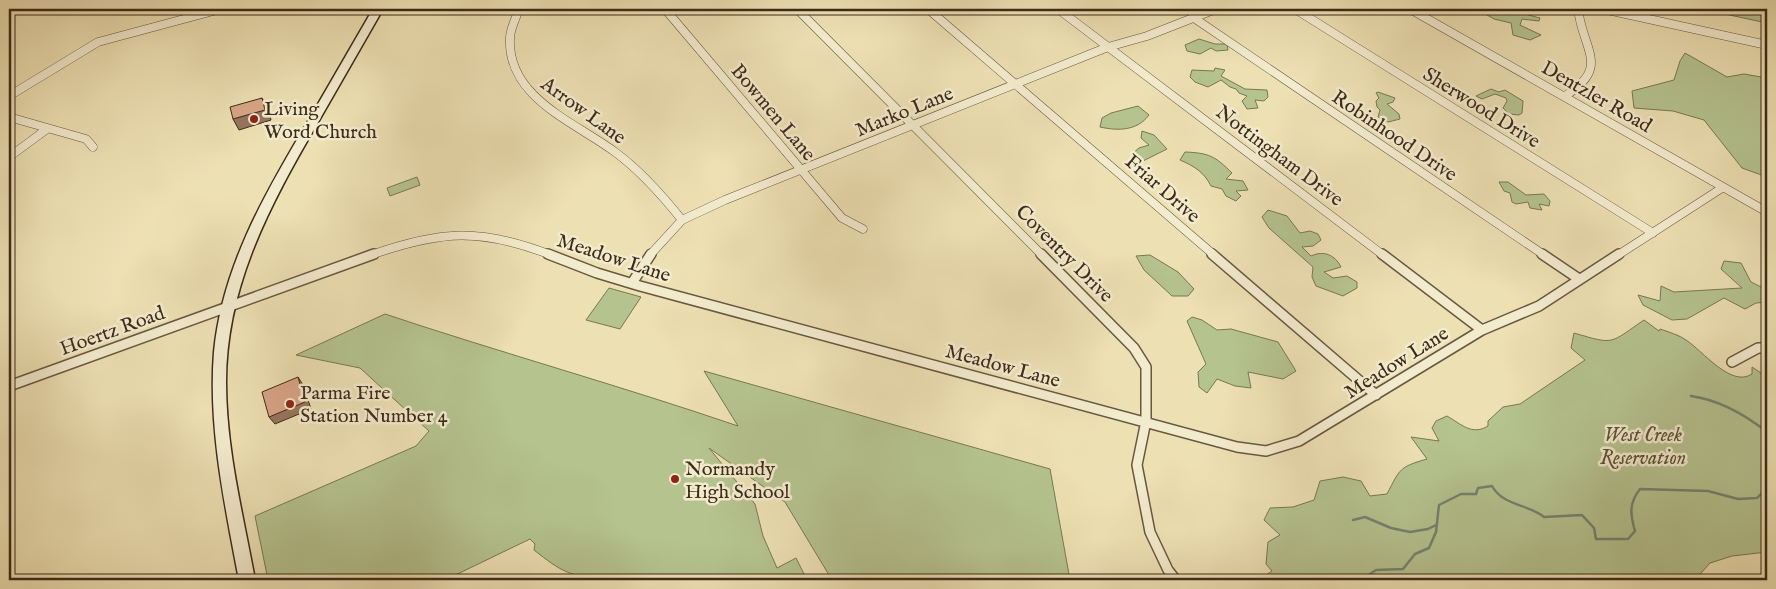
<svg xmlns="http://www.w3.org/2000/svg" width="1776" height="589" font-family="'IM FELL English',serif">
<style>
.green{fill:#b5c38f;stroke:#797754}
.lines{fill:none;stroke-linecap:round;stroke-linejoin:round}
.stream{stroke:#748372;stroke-width:2.5}
.street-far1-casing{stroke:#695840;stroke-width:9}
.street-casing{stroke:#695840;stroke-width:12}
.secondary-casing{stroke:#3d2b19;stroke-width:3}
.street-far1{stroke:#f3ebce;stroke-width:8}
.street{stroke:#f3ebce;stroke-width:9}
.secondary{fill:#f3ebce;fill-rule:evenodd}
.shaded-wall{fill:#98745f;stroke:#3d2b19}
.building{fill:#d9a588;stroke:#3d2b19}
.poi-dot{fill:#8f2418;stroke:#f3ebce;stroke-width:2}
.labels{text-anchor:middle;stroke-width:5;stroke-linejoin:round;paint-order:stroke}
.street-label{font-size:20px;fill:#3d2b19;stroke:#f3ebce}
.poi-label{font-size:20px;fill:#3d2b19;stroke:#f3ebce;text-anchor:start}
.park-label{font-size:20px;font-style:italic;fill:#5b5136;stroke:#f3ebce}
</style>
<rect width="100%" height="100%" fill="#ede0b3"/>
<filter id="stains"><feTurbulence type="fractalNoise" baseFrequency=".004" numOctaves="4"/><feColorMatrix values="0 0 0 0 .2 0 0 0 0 .09 0 0 0 0 .02 0 0 0 .5 -.17"/></filter>
<radialGradient id="worn" r=".72"><stop offset=".6" stop-color="#630" stop-opacity="0"/><stop offset="1" stop-color="#630" stop-opacity=".3"/></radialGradient>
<!-- green -->
<path class="green" d="M1491 9H1521V13L1540 18 1539 21 1522 19 1520 25 1541 35 1530 40 1513 35 1511 23 1494 19 1482 12Z
M1703 9H1767V23L1706 10Z
M1199 39 1215 44H1227L1228 50 1216 51 1211 48 1200 54 1187 51 1185 45Z
M1685 53 1727 77 1744 74 1767 78V177L1742 168 1704 120 1673 111 1634 108 1632 91 1674 80 1680 61Z
M1215 68 1225 70 1221 76 1245 89 1267 90 1268 97 1264 101 1255 100 1258 108 1247 109 1242 101 1247 96 1239 93 1236 89 1230 87 1221 80 1208 87 1195 82 1190 77 1192 70 1214 71Z
M1491 89 1499 92 1505 90 1523 101 1522 113 1519 115 1509 114 1503 108 1507 101 1506 98 1495 94 1482 99 1476 96Z
M1378 92 1395 98 1393 102 1387 104 1399 114 1400 119 1388 122 1378 117 1380 110 1377 107 1376 101 1379 98 1376 93Z
M1138 106 1149 115C1137 131 1118 131 1100 127L1102 118 1111 113Z
M1142 131 1154 135 1167 149 1141 162 1132 154 1139 148 1149 145 1141 138Z
M1185 152C1209 153 1215 156 1232 173L1226 179 1243 181 1248 190 1236 191 1241 196 1236 201 1226 196 1222 189 1211 186C1204 172 1194 166 1180 160Z
M417 177 420 185 390 196 387 188Z
M1499 182H1508L1526 195 1544 194 1550 201 1549 206 1539 204 1542 210 1530 208 1528 202 1516 204 1512 202 1510 193 1504 191Z
M1268 210 1287 216 1300 233 1310 231 1318 234 1321 240 1313 246 1302 247 1311 256C1324 250 1335 255 1341 267L1324 272 1333 278 1347 276 1357 282V288L1343 296 1316 286 1312 277 1313 267 1269 228 1262 217Z
M1150 255 1178 272 1194 289 1188 296H1172L1144 270 1136 256Z
M1724 261 1741 263 1751 282 1767 290V302L1756 303 1745 309 1724 298 1687 319 1672 320 1643 305 1638 295 1660 301 1661 286 1674 292 1742 288 1721 269Z
M609 288 641 297 620 329 586 320Z
M385 314C502 353 621 386 738 426L704 371 1050 469 1070 580H832L785 502 709 448 755 504 763 536 777 568 796 558 807 580H605C569 576 562 572 534 550L535 544 530 539 445 580H268L255 516 416 446 429 431 360 368 296 355Z
M1192 317 1202 320 1217 330 1231 329 1278 342 1296 371 1283 379 1248 372 1251 388 1235 386 1217 379 1207 393 1199 387 1198 372 1206 364 1187 321Z
M1644 320 1659 331 1660 329C1669 332 1679 335 1686 340 1703 351 1731 388 1752 374V367L1767 377V552L1732 556 1710 563 1695 580H1259L1272 571 1266 564 1268 542 1280 535 1264 520 1270 508 1293 507 1314 500 1320 481 1343 477 1361 481 1370 496 1387 494C1400 469 1399 467 1427 459L1411 437 1439 441 1432 428 1436 421 1447 416C1461 424 1472 436 1488 426V421L1503 407 1520 404 1585 360 1571 348 1574 333C1615 345 1609 344 1644 320Z"/>
<g class="lines">
<!-- stream -->
<path class="stream" d="M1691 396C1720 400 1744 414 1767 432
M1353 520 1365 517 1391 528 1410 532 1428 529 1436 525
M1361 580 1376 570 1403 569 1415 554 1429 548 1436 532 1439 505 1461 494H1476L1478 488 1492 486C1503 506 1528 504 1544 517L1582 515 1594 528 1596 539H1628L1635 531C1630 514 1629 503 1640 489L1708 491 1738 499 1757 498 1767 488"/>
<!-- street-far1 casing -->
<g class="street-far1-casing">
<path id="street-far1" d="M519 9C516 18 510 29 510 38 507 98 575 122 615 152 641 171 662 195 682 220
M665 9 842 218 863 229
M797 9 1042 255
M928 9 1214 255
M1058 9 1383 255
M1295 9 1653 233
M1410 9 1767 212
M1603 9 1767 45
M1194 18 1544 255
M9 96 98 42 221 9
M1565 96C1611 67 1583 51 1578 9
M9 117 86 139 93 147
M9 157 47 129
M371 255C442 230 481 228 551 255
M650 255 682 220 725 200 1108 47 1147 36 1216 9
M1618 255 1722 188"/>
</g>
<!-- street casing -->
<g class="street-casing">
<path id="street" d="M548 254 597 273 640 286 1237 447 1266 451 1299 441 1482 330 1539 306 1619 254
M1041 254 1134 348 1146 367V421L1137 465 1150 532 1168 570 1176 580
M1212 254 1376 395
M1382 254 1482 330
M1542 254 1579 279
M632 283 651 254
M1732 362 1758 348H1767
M9 386 374 254"/>
</g>
<!-- secondary casing -->
<g class="secondary-casing">
<path id="secondary" d="M373 9H383C361 47 339 86 317 124 270 205 226 286 226 382 226 449 243 514 255 580H239C225 506 208 428 214 352 222 268 264 195 307 123 329 85 351 47 373 9Z"/>
</g>
<!-- street-far1 -->
<use href="#street-far1" class="street-far1"/>
<!-- street -->
<use href="#street" class="street"/>
<!-- secondary -->
<use href="#secondary" class="secondary"/>
</g>
<!-- shaded-wall -->
<path class="shaded-wall" d="M262 98 268 108 271 120 239 130 233 119Z
M298 377 303 385 311 409 275 424 269 417Z"/>
<!-- building -->
<path class="building" d="M262 98 265 110 233 119 230 107Z
M298 377 305 402 269 417 262 392Z"/>
<!-- markers -->
<g class="poi-dot">
<circle cx="254" cy="119" r="5"/>
<circle cx="290" cy="404" r="5"/>
<circle cx="675" cy="479" r="5"/>
</g>
<g class="labels">
<!-- street labels -->
<g class="street-label">
<text transform="translate(1597 96) rotate(30)" y="7">Dentzler Road</text>
<text transform="translate(1482 107) rotate(32)" y="7">Sherwood Drive</text>
<text transform="translate(584 110) rotate(36)" y="7">Arrow Lane</text>
<text transform="translate(904 111) rotate(-22)" y="7">Marko Lane</text>
<text transform="translate(774 112) rotate(50)" y="7">Bowmen Lane</text>
<text transform="translate(1395 135) rotate(34)" y="7">Robinhood Drive</text>
<text transform="translate(1280 155) rotate(37)" y="7">Nottingham Drive</text>
<text transform="translate(1163 188) rotate(41)" y="7">Friar Drive</text>
<text transform="translate(1065 253) rotate(45)" y="7">Coventry Drive</text>
<text transform="translate(614 257) rotate(18)" y="7">Meadow Lane</text>
<text transform="translate(112 330) rotate(-20)" y="7">Hoertz Road</text>
<text transform="translate(1396 362) rotate(-32)" y="7">Meadow Lane</text>
<text transform="translate(1003 365) rotate(15)" y="7">Meadow Lane</text>
</g>
<!-- poi labels -->
<g class="poi-label">
<text x="264" y="115">Living<tspan x="264" dy="23">Word Church</tspan></text>
<text x="300" y="399">Parma Fire<tspan x="300" dy="23">Station Number 4</tspan></text>
<text x="685" y="475">Normandy<tspan x="685" dy="23">High School</tspan></text>
</g>
<!-- park labels -->
<g class="park-label">
<text x="1643" y="441">West Creek<tspan x="1643" dy="23">Reservation</tspan></text>
</g>
</g>
<!-- margin -->
<rect width="1776" height="589" fill="none" stroke="#ede0b3" stroke-width="30"/>
<rect x="10" y="10" width="1756" height="569" fill="none" stroke="#3d2b19" stroke-width="2.5"/>
<rect x="15" y="15" width="1746" height="559" fill="none" stroke="#3d2b19"/>
<rect width="100%" height="100%" filter="url(#stains)"/>
<rect width="100%" height="100%" fill="url(#worn)"/>
</svg>
